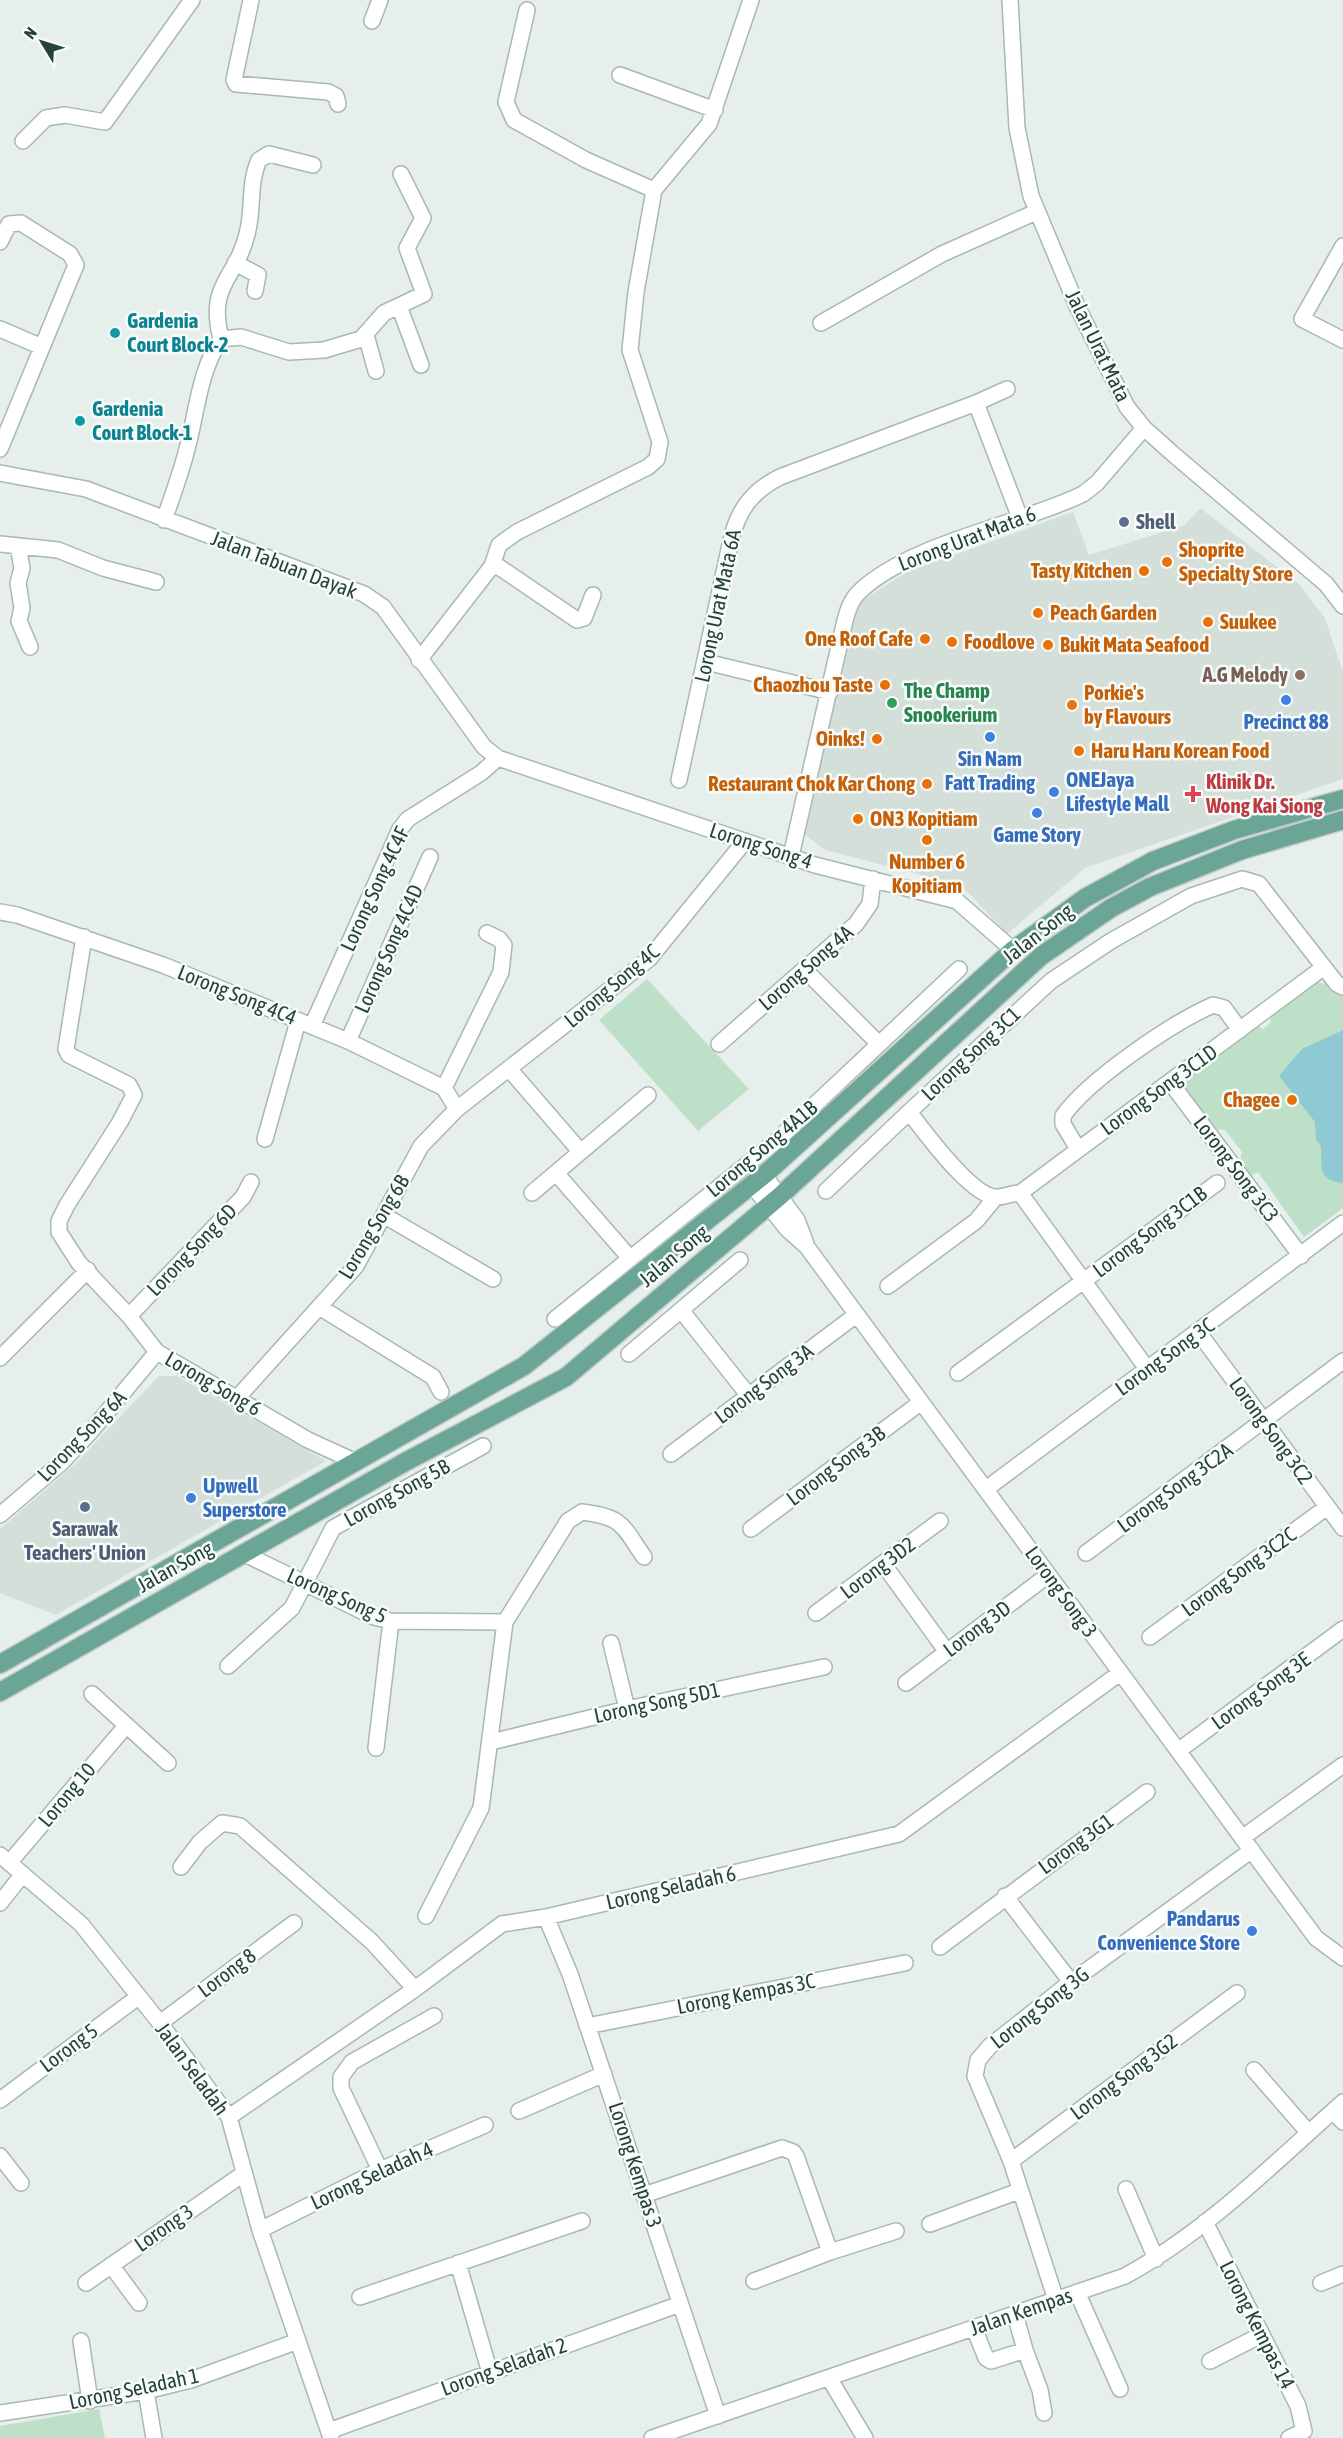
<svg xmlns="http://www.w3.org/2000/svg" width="1343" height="2438" font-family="'Asap Condensed',sans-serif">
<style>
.built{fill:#d4dfda}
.green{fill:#bfe0c8}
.water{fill:#8ec9d4}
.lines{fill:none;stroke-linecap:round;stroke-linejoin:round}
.minor-casing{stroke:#a8b8b2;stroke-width:18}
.major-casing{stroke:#c2cac8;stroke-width:21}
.minor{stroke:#fff;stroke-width:15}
.major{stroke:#6aa596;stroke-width:18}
.culture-dot{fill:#0f9aa8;stroke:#f7fbf9;stroke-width:2}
.service-dot{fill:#5c6f8a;stroke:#f7fbf9;stroke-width:2}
.food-dot{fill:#e8710a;stroke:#f7fbf9;stroke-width:2}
.education-dot{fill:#8d6e63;stroke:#f7fbf9;stroke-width:2}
.shop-dot{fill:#3f7fe0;stroke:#f7fbf9;stroke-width:2}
.leisure-dot{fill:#2e9e5b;stroke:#f7fbf9;stroke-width:2}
.health-dot{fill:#e0444e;stroke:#f7fbf9;stroke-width:2}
.labels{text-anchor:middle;stroke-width:5;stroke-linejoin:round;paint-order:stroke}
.culture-label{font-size:21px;font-weight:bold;fill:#0d838f;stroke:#f7fbf9;text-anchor:start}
.street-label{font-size:21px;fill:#24423a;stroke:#f7fbf9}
.service-label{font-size:21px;font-weight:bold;fill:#4e5e75;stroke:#f7fbf9;text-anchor:start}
.food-label{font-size:21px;font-weight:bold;fill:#c56008;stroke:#f7fbf9;text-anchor:start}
.education-label{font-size:21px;font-weight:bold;fill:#785e54;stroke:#f7fbf9;text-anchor:end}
.leisure-label{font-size:21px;font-weight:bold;fill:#27864d;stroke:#f7fbf9;text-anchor:start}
.shop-label{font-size:21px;font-weight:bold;fill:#366cbe;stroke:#f7fbf9}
.health-label{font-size:21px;font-weight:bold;fill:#be3a42;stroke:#f7fbf9;text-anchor:start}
</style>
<rect width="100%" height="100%" fill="#e6efeb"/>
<!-- built -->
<path class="built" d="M1200 508 1298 583 1325 618 1343 673V779L1085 868 1007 934 961 885 825 850 804 834 858 603 907 572 1073 512 1089 555 1185 525Z
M159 1376H177L326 1461 56 1615 0 1593V1529L75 1464Z"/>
<!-- green -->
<path class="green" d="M647 979 749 1089 698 1131 599 1020Z
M1316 982 1335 986 1343 993V1208L1304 1237 1258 1172 1249 1177 1239 1163 1242 1152 1225 1130 1214 1129 1181 1083 1257 1026 1263 1029 1270 1023 1271 1016Z
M99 2409 105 2438H0V2426Z"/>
<!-- water -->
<path class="water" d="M1343 1030V1183C1317 1180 1322 1167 1321 1146L1316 1140 1315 1122 1279 1076 1302 1049Z"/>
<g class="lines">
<!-- minor casing -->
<g class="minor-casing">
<path id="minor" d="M251 0 234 80 236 84 328 92 336 96 338 104
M1010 0 1017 128 1031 196 1077 306 1127 407 1144 428 1173 454 1326 584 1343 606
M527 10 506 102 514 120 586 160 654 190
M372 21 380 0
M620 75 715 110
M23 141 46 118 65 115 105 122 192 0
M0 242 9 224 21 223 70 254 76 265 0 449
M1343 246 1302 319 1343 340
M235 263 258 275 255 291
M399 306 421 365
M821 323 942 254 1036 212
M0 329 42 347
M366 335 376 371
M221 339C207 283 236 280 247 234 254 210 248 184 259 160L269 154 313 165
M976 403 1020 518
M0 473 86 489 364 594 383 607 484 747 498 758 815 865 957 901 1013 950
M164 520C173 495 182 470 188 445 197 410 200 369 221 339L241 337 289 352 324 350 361 339 384 313 424 294 407 248 423 218 401 174
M0 544 58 550 103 568 156 582
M18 546 22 568 18 583 22 608 19 621 30 647
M492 566 499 545 517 532 648 467 657 459 660 442 630 350 636 292 654 190 709 124 751 0
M419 660 492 566 499 567 577 620 584 618 593 595
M706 662 830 692
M679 780 731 540C738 510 752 491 780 477L976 403 1007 389
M791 856 843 629C846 616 849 602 859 592 910 543 1019 525 1083 494L1097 483 1144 428
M0 912 17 915 163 965 348 1041 444 1088 457 1109
M84 937 66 1049 69 1055 129 1085 134 1095 120 1122 67 1205 59 1221V1232L79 1263 129 1316 157 1352 308 1440 356 1462
M805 970 879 1044
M312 1026 400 829 408 819 481 773 498 758
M348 1041 430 857
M719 1044 856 924 870 904 873 879
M510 1070 580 1151
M1170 1082 1301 1256
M444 1088 501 972 504 945 499 939 487 933
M265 1139 298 1021
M1078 1149 1063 1124V1116C1088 1080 1172 1023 1213 1005L1224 1008 1240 1030
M556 1173 629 1257
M764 1175 797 1220 806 1244
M752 1185 787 1229 807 1247 1316 1938 1343 1958
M826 1191 909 1112
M532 1193 648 1095
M1020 1193 1324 967
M385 1216 493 1279
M888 1286 976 1221 996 1197
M321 1308 433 1377 441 1392
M681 1310 749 1396
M129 1316 243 1197 251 1182
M555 1319 775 1142 959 969
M1199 1333 1343 1528
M629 1354 740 1260
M0 1358 88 1270
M1148 1370 1020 1193C1012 1193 1005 1197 997 1197 972 1198 924 1131 909 1112L1051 981 1111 941 1191 896 1242 879 1259 884 1337 984 1343 987
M958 1373 1217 1183
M238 1397 356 1266 421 1146 457 1109 649 959 745 841
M671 1454 856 1315
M986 1489 1343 1223
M0 1515 61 1463 92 1430 157 1352
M751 1529 920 1403
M1086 1553 1343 1361
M245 1554 374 1617 391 1621 505 1622
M884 1565 947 1652
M816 1613 940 1521
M1150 1637 1327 1507
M611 1643 627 1709
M228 1666 292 1608 333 1528 483 1446
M906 1683 1048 1575
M92 1694 168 1763
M491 1742 627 1709 824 1667
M376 1748 391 1621
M1178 1751 1343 1629
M1242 1838 1343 1765
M0 1855 81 1924 160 2023 229 2117 260 2230 331 2438
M9 1863 125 1727
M181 1867 200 1842 222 1823 240 1826 372 1942 415 1989
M1005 1896 1071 1982
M0 1903 23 1874
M426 1916 481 1808 505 1622 568 1521 582 1512C623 1517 622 1525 644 1557
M546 1917 570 1974 718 2416
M940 1947 1147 1792
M160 2023 294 1923
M587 2026 905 1963
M1254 2070 1308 2132
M0 2100 138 1997
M519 2111 604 2074
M1333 2111 1343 2122
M229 2117 415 1989 502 1924 546 1917 899 1834 1120 1673
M0 2156 21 2183
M1011 2161 1237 1993
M380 2170 341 2088V2077L352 2062 434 2016
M1126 2189 1156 2259
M644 2195 782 2148 793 2152 796 2156 830 2252 896 2231
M1205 2222 1298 2406 1304 2431 1289 2438
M930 2224 1019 2191
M260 2230 380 2170 485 2125
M458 2263 490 2373
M111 2265 139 2303
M754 2281 830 2252
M86 2283 243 2174
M1321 2283 1343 2274
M1077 2292 1120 2389
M360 2297 582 2221
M1056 2300 1011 2161 975 2076 978 2060 990 2046 1071 1982 1252 1850
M1015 2314 1025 2350
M974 2328 986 2358 991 2361 1025 2350 1040 2390 1044 2413
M81 2341 90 2401
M1210 2361 1261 2335
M829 2378 865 2438
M146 2391 154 2438
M0 2413 146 2391 191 2380 298 2341
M329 2431 680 2304
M652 2438 1125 2276C1206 2232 1274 2163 1343 2102"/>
</g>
<!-- major casing -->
<g class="major-casing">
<path id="major" d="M0 1664 524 1366 764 1175 1013 950 1085 898 1153 861 1234 830 1343 799
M0 1692 405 1462 566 1377 780 1196 1041 956 1111 908 1150 887 1242 850 1343 820"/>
</g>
<!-- minor -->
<use href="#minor" class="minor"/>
<!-- major -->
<use href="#major" class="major"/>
</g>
<!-- markers -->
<g class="culture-dot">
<circle cx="115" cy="333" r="6"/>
<circle cx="80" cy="421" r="6"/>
</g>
<g class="service-dot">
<circle cx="1124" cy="522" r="6"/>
<circle cx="85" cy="1507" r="6"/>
</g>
<g class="food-dot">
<circle cx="1167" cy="562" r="6"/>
<circle cx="1144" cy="571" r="6"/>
<circle cx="1038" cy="613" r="6"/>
<circle cx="1208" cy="622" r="6"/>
<circle cx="925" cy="639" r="6"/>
<circle cx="952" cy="642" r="6"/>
<circle cx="1048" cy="645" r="6"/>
<circle cx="885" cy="685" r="6"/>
<circle cx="1072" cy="705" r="6"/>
<circle cx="877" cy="739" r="6"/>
<circle cx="1079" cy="751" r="6"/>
<circle cx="927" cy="784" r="6"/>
<circle cx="858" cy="819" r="6"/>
<circle cx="927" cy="840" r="6"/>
<circle cx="1292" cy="1100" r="6"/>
</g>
<circle class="education-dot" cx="1300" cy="675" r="6"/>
<g class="shop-dot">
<circle cx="1286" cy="700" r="6"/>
<circle cx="990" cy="737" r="6"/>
<circle cx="1054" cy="792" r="6"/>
<circle cx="1037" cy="813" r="6"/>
<circle cx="191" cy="1498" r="6"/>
<circle cx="1252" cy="1931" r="6"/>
</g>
<circle class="leisure-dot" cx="892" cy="703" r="6"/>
<path class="health-dot" d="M1190 785h6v6h6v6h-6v6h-6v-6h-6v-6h6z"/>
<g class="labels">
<!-- culture labels -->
<g class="culture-label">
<text x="127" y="328">Gardenia<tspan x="127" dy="24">Court Block-2</tspan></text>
<text x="92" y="416">Gardenia<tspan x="92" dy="24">Court Block-1</tspan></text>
</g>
<!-- street labels -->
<g class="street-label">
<text transform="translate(1098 346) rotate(64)" y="7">Jalan Urat Mata</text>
<text transform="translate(967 539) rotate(-21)" y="7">Lorong Urat Mata 6</text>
<text transform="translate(284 565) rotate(21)" y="7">Jalan Tabuan Dayak</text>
<text transform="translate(718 606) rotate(-78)" y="7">Lorong Urat Mata 6A</text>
<text transform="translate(761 846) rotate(18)" y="7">Lorong Song 4</text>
<text transform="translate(375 889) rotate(-65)" y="7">Lorong Song 4C4F</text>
<text transform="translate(1038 934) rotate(-38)" y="7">Jalan Song</text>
<text transform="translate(389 949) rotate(-66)" y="7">Lorong Song 4C4D</text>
<text transform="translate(806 968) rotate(-41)" y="7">Lorong Song 4A</text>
<text transform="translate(612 986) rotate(-40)" y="7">Lorong Song 4C</text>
<text transform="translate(237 995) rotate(22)" y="7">Lorong Song 4C4</text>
<text transform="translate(971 1054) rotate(-43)" y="7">Lorong Song 3C1</text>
<text transform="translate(1159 1090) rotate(-36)" y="7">Lorong Song 3C1D</text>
<text transform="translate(762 1149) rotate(-40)" y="7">Lorong Song 4A1B</text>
<text transform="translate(1236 1169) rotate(53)" y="7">Lorong Song 3C3</text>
<text transform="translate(374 1227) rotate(-59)" y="7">Lorong Song 6B</text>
<text transform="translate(1150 1232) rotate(-37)" y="7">Lorong Song 3C1B</text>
<text transform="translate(192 1250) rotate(-46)" y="7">Lorong Song 6D</text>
<text transform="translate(674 1256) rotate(-40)" y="7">Jalan Song</text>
<text transform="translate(1165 1357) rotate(-36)" y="7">Lorong Song 3C</text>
<text transform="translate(213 1384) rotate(30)" y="7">Lorong Song 6</text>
<text transform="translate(764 1384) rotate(-37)" y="7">Lorong Song 3A</text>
<text transform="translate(1271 1431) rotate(54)" y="7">Lorong Song 3C2</text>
<text transform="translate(82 1436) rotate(-46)" y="7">Lorong Song 6A</text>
<text transform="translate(836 1466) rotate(-37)" y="7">Lorong Song 3B</text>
<text transform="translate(1175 1488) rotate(-36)" y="7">Lorong Song 3C2A</text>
<text transform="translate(397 1493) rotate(-29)" y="7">Lorong Song 5B</text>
<text transform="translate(175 1567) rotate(-29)" y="7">Jalan Song</text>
<text transform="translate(878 1568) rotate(-37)" y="7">Lorong 3D2</text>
<text transform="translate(1239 1572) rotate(-36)" y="7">Lorong Song 3C2C</text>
<text transform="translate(1061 1592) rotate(54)" y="7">Lorong Song 3</text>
<text transform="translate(337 1596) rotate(24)" y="7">Lorong Song 5</text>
<text transform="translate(977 1629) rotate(-37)" y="7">Lorong 3D</text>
<text transform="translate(1261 1691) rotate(-36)" y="7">Lorong Song 3E</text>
<text transform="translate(657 1703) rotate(-12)" y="7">Lorong Song 5D1</text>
<text transform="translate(67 1795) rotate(-50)" y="7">Lorong 10</text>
<text transform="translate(1076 1844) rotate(-36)" y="7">Lorong 3G1</text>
<text transform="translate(671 1888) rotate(-13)" y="7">Lorong Seladah 6</text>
<text transform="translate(227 1973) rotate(-37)" y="7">Lorong 8</text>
<text transform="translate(746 1994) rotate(-11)" y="7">Lorong Kempas 3C</text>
<text transform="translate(1040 2008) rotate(-38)" y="7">Lorong Song 3G</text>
<text transform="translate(69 2048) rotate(-37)" y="7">Lorong 5</text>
<text transform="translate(192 2069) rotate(54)" y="7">Jalan Seladah</text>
<text transform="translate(1124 2077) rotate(-37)" y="7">Lorong Song 3G2</text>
<text transform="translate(635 2165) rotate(72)" y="7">Lorong Kempas 3</text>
<text transform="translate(372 2176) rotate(-25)" y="7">Lorong Seladah 4</text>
<text transform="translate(164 2228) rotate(-35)" y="7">Lorong 3</text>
<text transform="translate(1021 2312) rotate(-19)" y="7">Jalan Kempas</text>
<text transform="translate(1257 2325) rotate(63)" y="7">Lorong Kempas 14</text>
<text transform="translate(504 2367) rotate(-20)" y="7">Lorong Seladah 2</text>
<text transform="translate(134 2389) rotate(-12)" y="7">Lorong Seladah 1</text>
</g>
<!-- service labels -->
<g class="service-label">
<text x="1136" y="529">Shell</text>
<text x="85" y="1536" text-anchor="middle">Sarawak<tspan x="85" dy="24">Teachers' Union</tspan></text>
</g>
<!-- food labels -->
<g class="food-label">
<text x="1179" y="557">Shoprite<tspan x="1179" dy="24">Specialty Store</tspan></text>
<text x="1132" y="578" text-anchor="end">Tasty Kitchen</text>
<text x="1050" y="620">Peach Garden</text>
<text x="1220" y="629">Suukee</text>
<text x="913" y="646" text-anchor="end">One Roof Cafe</text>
<text x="964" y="649">Foodlove</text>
<text x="1060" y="652">Bukit Mata Seafood</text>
<text x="873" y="692" text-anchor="end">Chaozhou Taste</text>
<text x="1084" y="700">Porkie's<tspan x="1084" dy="24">by Flavours</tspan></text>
<text x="865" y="746" text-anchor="end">Oinks!</text>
<text x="1091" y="758">Haru Haru Korean Food</text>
<text x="915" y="791" text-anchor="end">Restaurant Chok Kar Chong</text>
<text x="870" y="826">ON3 Kopitiam</text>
<text x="927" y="869" text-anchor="middle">Number 6<tspan x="927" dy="24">Kopitiam</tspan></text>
<text x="1280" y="1107" text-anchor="end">Chagee</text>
</g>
<!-- education labels -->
<g class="education-label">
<text x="1288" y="682">A.G Melody</text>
</g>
<!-- leisure labels -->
<g class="leisure-label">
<text x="904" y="698">The Champ<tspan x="904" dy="24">Snookerium</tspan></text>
</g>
<!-- shop labels -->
<g class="shop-label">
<text x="1286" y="729">Precinct 88</text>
<text x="990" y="766">Sin Nam<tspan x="990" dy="24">Fatt Trading</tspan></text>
<text x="1066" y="787" text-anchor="start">ONEJaya<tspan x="1066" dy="24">Lifestyle Mall</tspan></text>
<text x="1037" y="842">Game Story</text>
<text x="203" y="1493" text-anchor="start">Upwell<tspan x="203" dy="24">Superstore</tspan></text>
<text x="1240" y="1926" text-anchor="end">Pandarus<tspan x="1240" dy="24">Convenience Store</tspan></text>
</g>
<!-- health labels -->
<g class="health-label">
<text x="1206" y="789">Klinik Dr.<tspan x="1206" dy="24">Wong Kai Siong</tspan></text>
</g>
</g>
<!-- north arrow -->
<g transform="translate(42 42) rotate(308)" stroke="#f7fbf9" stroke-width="4.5" paint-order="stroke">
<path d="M0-4.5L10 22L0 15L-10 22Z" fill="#24423a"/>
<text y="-9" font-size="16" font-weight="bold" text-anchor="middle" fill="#24423a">N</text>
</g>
</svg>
